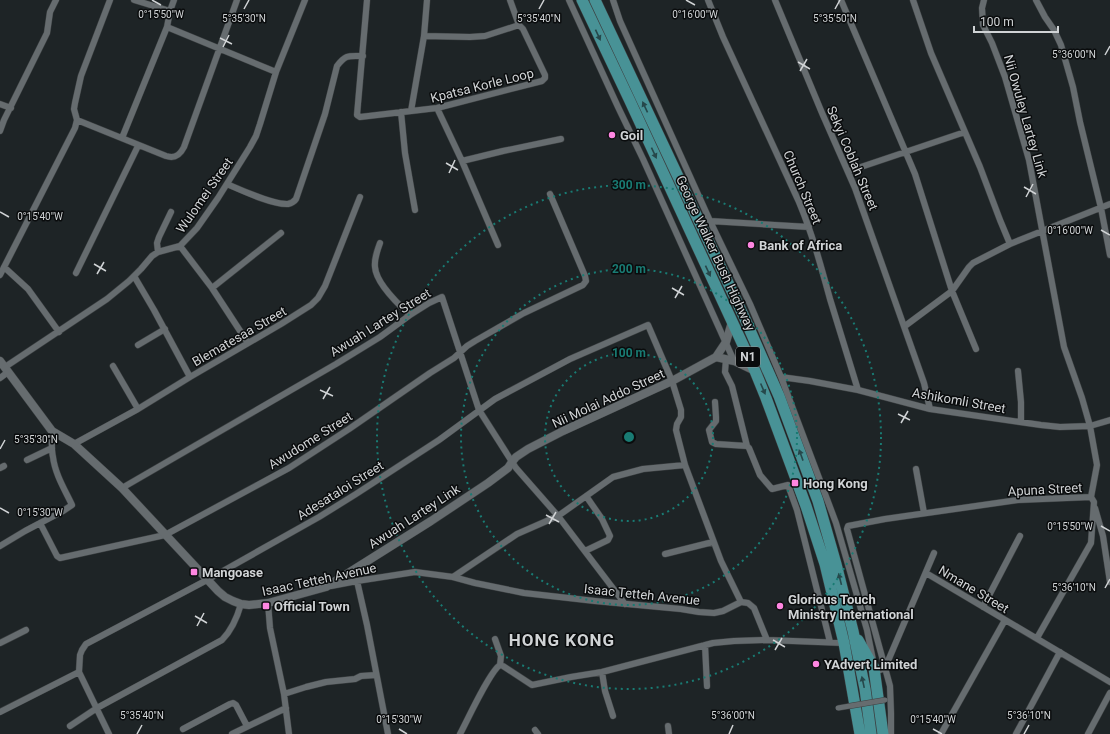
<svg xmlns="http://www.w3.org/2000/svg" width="1110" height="734" font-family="Roboto,sans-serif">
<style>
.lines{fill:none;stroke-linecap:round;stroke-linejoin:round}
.minor-casing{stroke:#3c4042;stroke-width:7}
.tertiary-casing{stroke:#3c4042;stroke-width:9}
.trunk-casing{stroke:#3c4042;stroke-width:12}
.minor{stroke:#666c6f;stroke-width:6}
.tertiary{stroke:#666c6f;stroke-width:8}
.trunk{stroke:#489296;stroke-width:11}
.pedestrian-bridge-casing{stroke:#3c4042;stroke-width:6;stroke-linecap:butt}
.pedestrian-bridge{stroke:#666c6f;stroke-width:5}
.oneway{fill:#26484b}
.ticks{fill:none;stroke:#d0d3d5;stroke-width:1.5}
.ring{fill:none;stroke:#197b73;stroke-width:2;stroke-dasharray:2 4}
.poi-dot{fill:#fe86e1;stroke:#0a0c0d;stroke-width:1.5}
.labels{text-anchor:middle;stroke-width:3;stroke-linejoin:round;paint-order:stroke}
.shield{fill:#0a0c0d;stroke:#959799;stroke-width:1}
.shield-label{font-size:12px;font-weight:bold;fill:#d0d3d5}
.street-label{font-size:13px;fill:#d0d3d5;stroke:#0a0c0d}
.poi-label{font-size:13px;font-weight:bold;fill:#d0d3d5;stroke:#0a0c0d;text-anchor:start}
.district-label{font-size:17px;font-weight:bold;letter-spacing:1px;fill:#d0d3d5;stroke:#0a0c0d}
.ticks-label{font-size:10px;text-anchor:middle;fill:#d0d3d5;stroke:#0a0c0d;stroke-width:3;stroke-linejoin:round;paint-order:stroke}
.centre{fill:#197b73;stroke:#0a0c0d;stroke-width:2}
.ring-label{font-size:12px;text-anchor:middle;font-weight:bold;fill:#197b73;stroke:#0a0c0d;stroke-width:3;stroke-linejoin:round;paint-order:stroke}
</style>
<rect width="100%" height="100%" fill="#1e2426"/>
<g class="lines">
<!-- minor casing -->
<g class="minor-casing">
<path id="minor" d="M134 0 170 11
M367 0 357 115 360 117 437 108 542 81 545 78V75L523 29 519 25 510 0
M569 0 618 107 643 159 734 361
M613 0 620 21 710 221 750 304 781 377 836 523 867 630 873 660
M708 0 723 37 799 202C812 233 821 266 830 299 839 329 849 360 858 390
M775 0 822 113 855 188 924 383 930 409
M841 0 915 174 952 291 976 349
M913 0 931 53 980 167 1000 220 1010 244
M984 0 982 8 983 25 992 43 1005 77 1029 160 1064 347 1082 398 1090 426 1097 465 1091 497
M1036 0 1045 17 1054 30 1061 45 1073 87 1080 122 1101 208 1110 255
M167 27 276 72
M424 36 470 37 485 36 519 25
M0 104 11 108
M437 108 462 161 498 245
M411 111 424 36 427 0
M401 112 405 153 415 210
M77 120 166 156C175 159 180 155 184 147L237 0
M0 131 4 120 47 33 50 12 56 0
M122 138 167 27 170 11 174 0
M462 161 503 151 561 139
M849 171 965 132
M227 184C241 190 273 205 288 204 292 203 294 202 296 199L325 114 337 66C346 54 349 56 363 56
M710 221 809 227
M380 243C377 251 374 259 375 267 376 283 399 305 410 315
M180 246 212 288 248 343
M158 252 157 243 159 237 171 212
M4 267 28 289 59 332
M76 273 138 146
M0 275 75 128 77 120 74 109 75 103 81 76 110 0
M134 276 154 310 190 377
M212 288 281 233
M905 326 952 291 969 267 973 263 1010 244 1110 204
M138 345 165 329
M726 359 725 372 732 386 747 446 749 448 760 475 772 489 788 485 797 510 830 642
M113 366 138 409
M5 367 107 299 129 281 141 269 152 256 158 252 180 246 197 228 218 198 250 147 256 136 260 124 276 72 305 0
M1018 371 1021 402V422
M781 377 810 381 858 390 930 409 1041 425 1060 427 1090 426 1110 420
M0 378 8 372
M715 402 716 417V421L709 430 712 442 716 444 747 446
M74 444 138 409 190 377 281 324 311 305 318 298 325 286 360 197
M27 460 52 448
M0 468 4 466
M916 469 924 513
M122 488 336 364 380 337 410 315 429 303 442 297 479 410 516 468 558 516 625 604
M1095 508 1103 536 1110 582
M40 523 57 556 60 558 165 535 289 468 349 429 430 373 454 358 467 346 475 341 524 313 583 285 586 281 585 276 550 194
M0 546 25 531 63 511 72 505C65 490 55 474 53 457 51 448 52 440 52 431
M585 551 608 540 610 536 602 519 586 496
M665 554 713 542
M926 573 1110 682
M453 577 517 534 558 516 613 477 643 469 685 465
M357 581 367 625 388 734
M331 586 357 581 415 572 453 577 475 583 524 593 595 601 681 609 699 612 714 613 723 611 741 602 748 603 754 608 767 640
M268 603 270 628 284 694 289 734
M983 607 1020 536
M1037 638 1091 543 1094 502 1091 497
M495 639 501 656 500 665
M0 643 26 630
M705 645 707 686
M500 665 503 666 532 685 571 677 602 672 713 643 734 641 767 640 844 643
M602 672 605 691 613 716
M875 672 885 668 934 553
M284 694 306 687 326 682 355 679 361 676 376 675
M0 712 79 672
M70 726 97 708 222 640C232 630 237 618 241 604
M668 726 669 734
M183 729 230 704 233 703 236 705 247 726
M535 730 538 734
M109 734 79 672 80 655 82 650 86 644 207 580 319 517 356 494 439 440 495 399 570 359 648 325 672 381 681 410V417L677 424 676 430 685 465 721 561 741 602
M232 734 286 708
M460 734C467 721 490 671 500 665
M891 734V713L890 686 847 529 848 526 885 519 1018 500 1091 497
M941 734 1005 620
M1016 734 1060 652
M1088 734 1110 693"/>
</g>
<!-- tertiary casing -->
<g class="tertiary-casing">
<path id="tertiary" d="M716 357 734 361 755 371
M0 361 52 431 74 444 122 488 218 591 225 597 233 601 241 604 249 605 268 603 326 587 431 521 488 483 508 468 512 462 516 457 528 449 563 431 672 381 716 357 726 342 732 322"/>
</g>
<!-- trunk casing -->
<g class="trunk-casing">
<path id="trunk" d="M582 0 629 99 755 371 766 398 806 506 825 564 844 643 860 734
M595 0 745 319 779 396 818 501 836 564 853 631 865 689 871 734
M858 640 874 668 883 734"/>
</g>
<!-- minor -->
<use href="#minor" class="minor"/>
<!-- tertiary -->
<use href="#tertiary" class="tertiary"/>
<!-- trunk -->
<use href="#trunk" class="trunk"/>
<!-- pedestrian-bridge casing -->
<g class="pedestrian-bridge-casing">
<path id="pedestrian-bridge" d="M838 708 885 700"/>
</g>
<!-- pedestrian-bridge -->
<use href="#pedestrian-bridge" class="pedestrian-bridge"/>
</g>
<!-- one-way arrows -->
<defs><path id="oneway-solid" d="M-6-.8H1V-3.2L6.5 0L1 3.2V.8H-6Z"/></defs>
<g class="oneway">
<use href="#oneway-solid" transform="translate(598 35) rotate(65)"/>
<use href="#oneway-solid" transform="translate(645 107) rotate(-115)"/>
<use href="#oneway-solid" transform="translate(654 153) rotate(65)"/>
<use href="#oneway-solid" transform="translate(708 271) rotate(65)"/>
<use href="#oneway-solid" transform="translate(763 389) rotate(67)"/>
<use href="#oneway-solid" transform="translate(801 455) rotate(-110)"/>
<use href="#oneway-solid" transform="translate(840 579) rotate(-104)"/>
<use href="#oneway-solid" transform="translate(863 682) rotate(-102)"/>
</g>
<!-- ticks -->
<path class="ticks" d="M152 0 161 5M686 0 695 5M244 9 249 0M539 9 544 0M835 9 840 0M220 38 232 44M223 47 229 35M1105 55 1110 46M798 62 810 69M800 71 807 59M446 163 458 170M449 173 455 160M1024 187 1036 194M1026 197 1033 184M0 212 9 217M1101 230 1110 235M94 264 106 271M97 274 104 262M672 288 684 295M675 298 682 286M320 390 333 396M323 399 330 387M898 414 910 420M901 423 908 411M0 449 5 440M0 508 9 513M546 515 559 522M549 524 556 512M1101 526 1110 531M1105 588 1110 579M195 616 207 623M197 626 204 613M773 640 785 647M775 650 782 638M399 729 407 734M933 729 942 734M137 734 142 725M729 734 733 725M1024 734 1029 725"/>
<!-- distance rings -->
<g class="ring">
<circle cx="629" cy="437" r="84"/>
<circle cx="629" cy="437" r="168"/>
<circle cx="629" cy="437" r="252"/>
</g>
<!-- markers -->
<g class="poi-dot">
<circle cx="612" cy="135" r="4"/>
<circle cx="751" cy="245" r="4"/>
<rect x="791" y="479" width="8" height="8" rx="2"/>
<rect x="190" y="568" width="8" height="8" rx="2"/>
<rect x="262" y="602" width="8" height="8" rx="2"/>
<circle cx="780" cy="606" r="4"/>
<circle cx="816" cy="664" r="4"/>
</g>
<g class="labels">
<!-- shield labels -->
<rect class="shield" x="736" y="347" width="24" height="20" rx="3"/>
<g class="shield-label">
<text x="748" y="361">N1</text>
</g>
<!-- street labels -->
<g class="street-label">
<text transform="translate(482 85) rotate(-14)" y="5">Kpatsa Korle Loop</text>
<text transform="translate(1026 116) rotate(74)" y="5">Nii Owuley Lartey Link</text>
<text transform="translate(853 158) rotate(67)" y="5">Sekyi Coblah Street</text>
<text transform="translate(803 187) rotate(67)" y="5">Church Street</text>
<text transform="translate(204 195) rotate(-55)" y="5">Wulomei Street</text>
<text transform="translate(716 253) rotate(65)" y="5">George Walker Bush Highway</text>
<text transform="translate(380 322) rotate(-32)" y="5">Awuah Lartey Street</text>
<text transform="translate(239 336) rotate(-30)" y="5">Blematesaa Street</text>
<text transform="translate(608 398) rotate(-25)" y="5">Nii Molai Addo Street</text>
<text transform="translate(959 400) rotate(10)" y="5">Ashikomli Street</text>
<text transform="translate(310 440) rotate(-32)" y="5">Awudome Street</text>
<text transform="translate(1045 489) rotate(-3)" y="5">Apuna Street</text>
<text transform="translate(340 490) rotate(-32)" y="5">Adesataloi Street</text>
<text transform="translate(414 516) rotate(-33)" y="5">Awuah Lartey Link</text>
<text transform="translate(319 579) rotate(-12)" y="5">Isaac Tetteh Avenue</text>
<text transform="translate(974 589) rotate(31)" y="5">Nmane Street</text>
<text transform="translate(642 594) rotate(6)" y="5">Isaac Tetteh Avenue</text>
</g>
<!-- poi labels -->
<g class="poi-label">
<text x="620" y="140">Goil</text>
<text x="759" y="250">Bank of Africa</text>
<text x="803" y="488">Hong Kong</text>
<text x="202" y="577">Mangoase</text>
<text x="788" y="604">Glorious Touch<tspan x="788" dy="15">Ministry International</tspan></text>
<text x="274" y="611">Official Town</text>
<text x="824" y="669">YAdvert Limited</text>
</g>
<!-- district labels -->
<g class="district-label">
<text x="562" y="646">HONG KONG</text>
</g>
</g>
<g class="ticks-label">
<text x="161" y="18">0°15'50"W</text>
<text x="695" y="18">0°16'00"W</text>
<text x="244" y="22">5°35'30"N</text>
<text x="539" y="22">5°35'40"N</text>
<text x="835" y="22">5°35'50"N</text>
<text x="1074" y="58">5°36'00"N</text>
<text x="40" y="220">0°15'40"W</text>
<text x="1070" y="234">0°16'00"W</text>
<text x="36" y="443">5°35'30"N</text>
<text x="40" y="516">0°15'30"W</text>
<text x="1070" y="530">0°15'50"W</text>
<text x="1074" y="591">5°36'10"N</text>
<text x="142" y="719">5°35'40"N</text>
<text x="733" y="719">5°36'00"N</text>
<text x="1029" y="719">5°36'10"N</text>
<text x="399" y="723">0°15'30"W</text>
<text x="933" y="723">0°15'40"W</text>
</g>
<circle cx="629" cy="437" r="6" class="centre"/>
<g class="ring-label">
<text x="629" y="189">300 m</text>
<text x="629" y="273">200 m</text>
<text x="629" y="357">100 m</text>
</g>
<!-- scale -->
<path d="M974 26v6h84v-6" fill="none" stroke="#d0d3d5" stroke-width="2"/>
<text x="980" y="26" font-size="12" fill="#d0d3d5" stroke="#0a0c0d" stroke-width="3" paint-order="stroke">100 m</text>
</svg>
